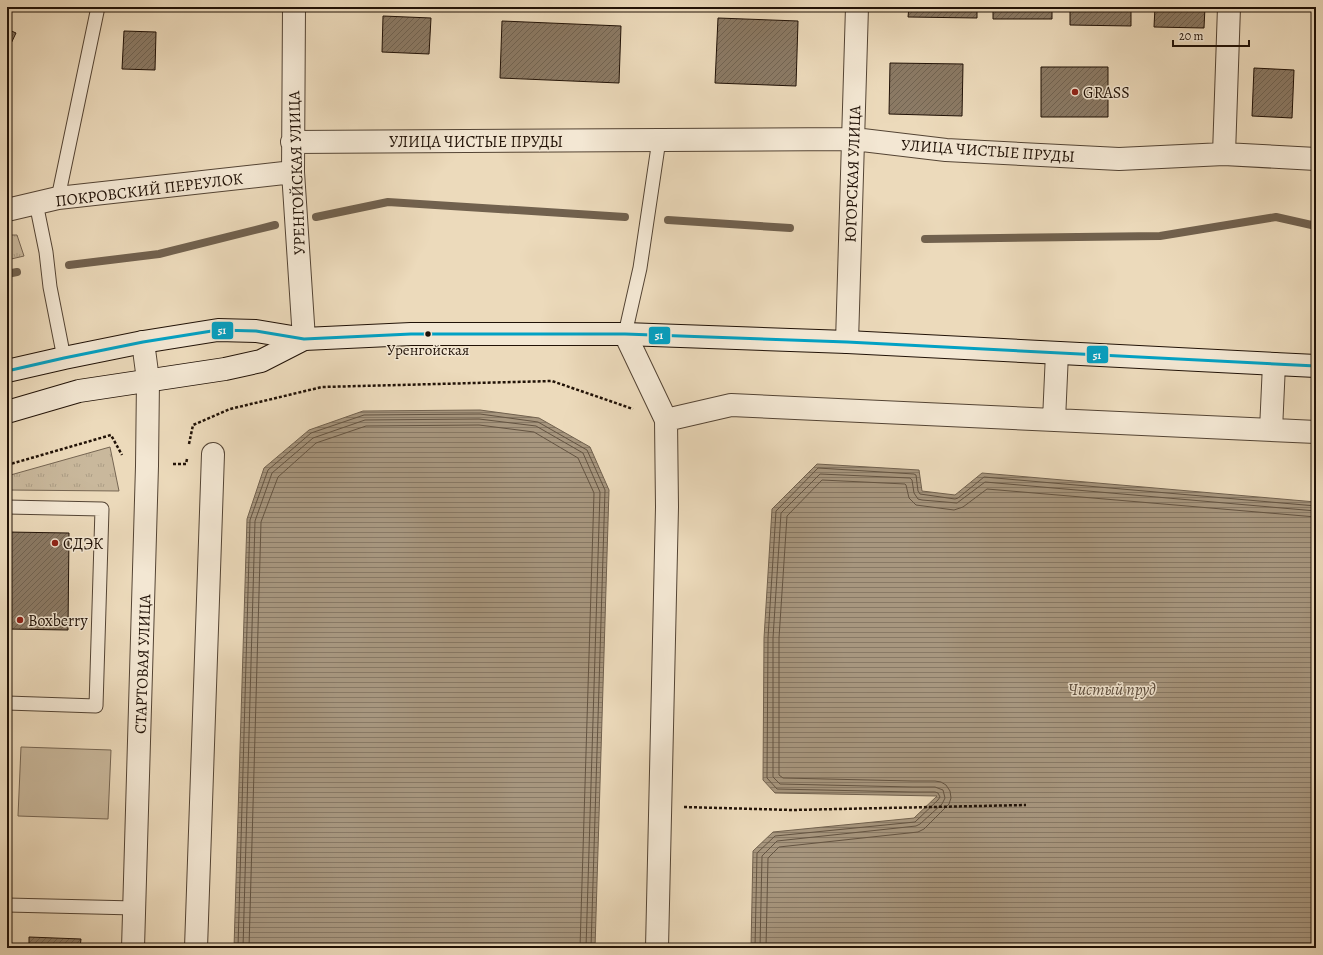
<svg xmlns="http://www.w3.org/2000/svg" width="1323" height="955" font-family="Alegreya,serif">
<style>
.grass{fill:url(#grass-tufts);stroke:#756552}
.park{fill:#c9b89c;stroke:#756552}
.water{fill:url(#water-rules);stroke:#71614e}
.lines{fill:none;stroke-linecap:round;stroke-linejoin:round}
.shore{stroke:#645442;stroke-width:1}
.stream{stroke:#71614e;stroke-width:8}
.building{fill:url(#building-hatch);stroke:#211207}
.lane-casing{stroke:#544434;stroke-width:15}
.street-casing{stroke:#544434;stroke-width:24}
.secondary-casing{stroke:#211207;stroke-width:24}
.path{stroke:#211207;stroke-width:2.5;stroke-dasharray:3 2;stroke-linecap:butt}
.lane{stroke:#f3e7d3;stroke-width:13}
.street{stroke:#f3e7d3;stroke-width:22}
.secondary{stroke:#f3e7d3;stroke-width:22}
.bus-1-casing{stroke:#f3e7d3;stroke-width:6}
.bus-1{stroke:#02a1c4;stroke-width:3}
.poi-dot{fill:#8f2418;stroke:#f3e7d3;stroke-width:1.5}
.bus-dot{fill:#211207;stroke:#f3e7d3;stroke-width:1.5}
.labels{text-anchor:middle;stroke-width:3;stroke-linejoin:round;paint-order:stroke}
.bus-label{font-size:15px;fill:#211207;stroke:#f3e7d3}
.poi-label{font-size:16px;fill:#211207;stroke:#f3e7d3;text-anchor:start}
.street-label{font-size:16px;fill:#211207;stroke:#f3e7d3}
.water-label{font-size:17px;font-style:italic;fill:#5d4d3d;stroke:#f3e7d3}
.line-badge{stroke:#f3e7d3;stroke-width:1.5}
.badge-label{font-size:11px;text-anchor:middle;font-weight:bold;fill:#fff}
</style>
<defs>
<pattern id="grass-tufts" width="24" height="20" patternUnits="userSpaceOnUse"><rect width="24" height="20" fill="#c9b89c"/><path d="M3 7l-1-3M5 7V3M7 7l1-3M15 17l-1-3M17 17v-4M19 17l1-3" fill="none" stroke="#ac9d85"/></pattern>
<pattern id="water-rules" width="6" height="5" patternUnits="userSpaceOnUse"><rect width="6" height="5" fill="#a7967e"/><path d="M0 2.5h6" fill="none" stroke="#887965"/></pattern>
<pattern id="building-hatch" width="6" height="6" patternUnits="userSpaceOnUse"><rect width="6" height="6" fill="#8b7a65"/><path d="M-1 1l2-2M0 6l6-6M5 7l2-2" fill="none" stroke="#716351"/></pattern>
</defs>
<rect width="100%" height="100%" fill="#ecdabb"/>
<filter id="stains"><feTurbulence type="fractalNoise" baseFrequency=".005" numOctaves="4"/><feColorMatrix values="0 0 0 0 .2 0 0 0 0 .09 0 0 0 0 .02 0 0 0 .5 -.17"/></filter>
<radialGradient id="worn" r=".72"><stop offset=".6" stop-color="#630" stop-opacity="0"/><stop offset="1" stop-color="#630" stop-opacity=".3"/></radialGradient>
<!-- grass -->
<path class="grass" d="M7 235H17L24 256 7 260Z
M110 447 119 491 7 490V476Z"/>
<!-- park -->
<path class="park" d="M21 747 111 750 108 819 18 816Z"/>
<!-- water -->
<path class="water" d="M480 410 539 418 590 447 609 490 595 948H234L247 519 264 468 309 430 363 411Z
M817 464 919 470 922 491 955 495 982 473 1316 502V948H751L753 851 773 832 914 818 937 796 775 793 763 780 764 638 772 509Z"/>
<g class="lines">
<!-- shore -->
<path class="shore" d="M238 948 250 520 268 470 311 433 364 415 480 414 538 422 587 450 605 490 591 948
M243 948 255 521 272 473 313 438 365 420 479 419 536 426 583 453 600 492 586 948
M249 948 261 522 278 477 316 443 366 426 479 425 534 432 578 458 594 493 580 948
M755 948 757 853 775 836 915 822 938 800 940 797 938 793 935 792H912L777 789 767 778 768 638 776 511 818 468 914 474 916 475 918 491 920 494 955 499 958 498 984 477 1316 506
M760 948 762 856 777 841 916 826 920 824 942 804 945 798 943 790 935 787H912L780 784 773 777V638L781 513 820 474 910 478 912 480 914 493 918 499 922 500 957 503 985 482 1316 511
M766 948 768 858 779 847 918 832 924 829 949 804 951 798 950 791 946 785 941 782 935 781H912L783 778 779 775V638L787 516 822 480 905 484 906 485 909 498 916 505 954 510 963 507 987 489 1316 517"/>
<!-- stream -->
<path class="stream" d="M316 217 388 202 625 217
M668 220 790 228
M925 239 1160 236 1276 217 1316 226
M69 265 159 254 275 225
M7 274 17 272"/>
</g>
<!-- building -->
<path class="building" d="M909 7H977V18L908 17Z
M993 7H1052V19H993Z
M1070 7H1131V26L1070 25Z
M1155 7H1205L1204 28 1154 27Z
M383 16 431 18 429 54 382 52Z
M718 18 798 21 796 86 715 83Z
M502 21 621 26 619 83 500 78Z
M7 29 16 33 7 52Z
M124 31 156 32 155 70 122 69Z
M890 63 963 64 962 116 889 114Z
M1041 67H1108V117H1041Z
M1254 68 1294 70 1292 118 1252 116Z
M7 532 69 533 68 630 7 629Z
M29 937 81 939 80 948H29Z"/>
<g class="lines">
<!-- lane casing -->
<g class="lane-casing">
<path id="lane" d="M58 198 98 7
M36 203 46 252 50 287 64 358
M625 334 640 268 659 140
M7 507 102 509 96 706 7 703
M7 905 135 908"/>
</g>
<!-- street casing -->
<g class="street-casing">
<path id="street" d="M294 7 293 172 304 339
M292 142 854 139 946 150 1119 159 1224 154 1316 159
M1224 154 1229 7
M7 210 58 198 293 172
M625 334 666 420 667 507 657 948
M847 342 857 7
M666 420 731 405 1316 432
M1054 420 1057 353
M1271 430 1274 364
M133 948 147 466 148 380 143 342
M196 948 213 454"/>
</g>
<!-- secondary casing -->
<g class="secondary-casing">
<path id="secondary" d="M7 371 64 358 143 342 218 330 256 331 304 339 411 334H625L847 342 1316 366
M7 412 79 391 225 369 261 361 304 339"/>
</g>
<!-- path -->
<path class="path" d="M189 444 193 425 230 409 322 387 552 381 633 409
M173 464H186L187 459
M7 465 111 435 122 455
M684 807 792 810 1026 805"/>
<!-- lane -->
<use href="#lane" class="lane"/>
<!-- street -->
<use href="#street" class="street"/>
<!-- secondary -->
<use href="#secondary" class="secondary"/>
<!-- bus-1 casing -->
<g class="bus-1-casing">
<path id="bus-1" d="M7 371 64 358 143 342 218 330 256 331 304 339 411 334H625L847 342 1316 366"/>
</g>
<!-- bus-1 -->
<use href="#bus-1" class="bus-1"/>
</g>
<!-- markers -->
<g class="poi-dot">
<circle cx="1075" cy="92" r="4"/>
<circle cx="55" cy="543" r="4"/>
<circle cx="20" cy="620" r="4"/>
</g>
<circle class="bus-dot" cx="428" cy="334" r="3.5"/>
<g class="labels">
<!-- bus labels -->
<g class="bus-label">
<text x="428" y="355">Уренгойская</text>
</g>
<!-- poi labels -->
<g class="poi-label">
<text x="1083" y="98">GRASS</text>
<text x="63" y="549">СДЭК</text>
<text x="28" y="626">Boxberry</text>
</g>
<!-- street labels -->
<g class="street-label">
<text x="476" y="147">УЛИЦА ЧИСТЫЕ ПРУДЫ</text>
<text transform="translate(988 150) rotate(4)" y="6">УЛИЦА ЧИСТЫЕ ПРУДЫ</text>
<text transform="translate(296 173) rotate(-92)" y="6">УРЕНГОЙСКАЯ УЛИЦА</text>
<text transform="translate(852 174) rotate(-88)" y="6">ЮГОРСКАЯ УЛИЦА</text>
<text transform="translate(149 189) rotate(-7)" y="6">ПОКРОВСКИЙ ПЕРЕУЛОК</text>
<text transform="translate(142 664) rotate(-88)" y="6">СТАРТОВАЯ УЛИЦА</text>
</g>
<!-- water labels -->
<g class="water-label">
<text x="1112" y="695">Чистый пруд</text>
</g>
</g>
<g class="line-badge">
<rect x="211" y="321" width="23" height="19" rx="4" fill="#02a1c4"/>
<rect x="648" y="326" width="23" height="19" rx="4" fill="#02a1c4"/>
<rect x="1086" y="345" width="23" height="19" rx="4" fill="#02a1c4"/>
</g>
<g class="badge-label">
<text x="222" y="334">51</text>
<text x="659" y="339">51</text>
<text x="1097" y="359">51</text>
</g>
<!-- margin -->
<rect width="1323" height="955" fill="none" stroke="#ecdabb" stroke-width="24"/>
<rect x="8" y="8" width="1307" height="939" fill="none" stroke="#211207" stroke-width="2"/>
<rect x="12" y="12" width="1299" height="931" fill="none" stroke="#211207"/>
<!-- scale -->
<path d="M1173 40v6h76v-6" fill="none" stroke="#211207" stroke-width="2"/>
<text x="1179" y="40" font-size="12" fill="#211207" stroke="#f3e7d3" stroke-width="3" paint-order="stroke">20 m</text>
<rect width="100%" height="100%" filter="url(#stains)"/>
<rect width="100%" height="100%" fill="url(#worn)"/>
</svg>
